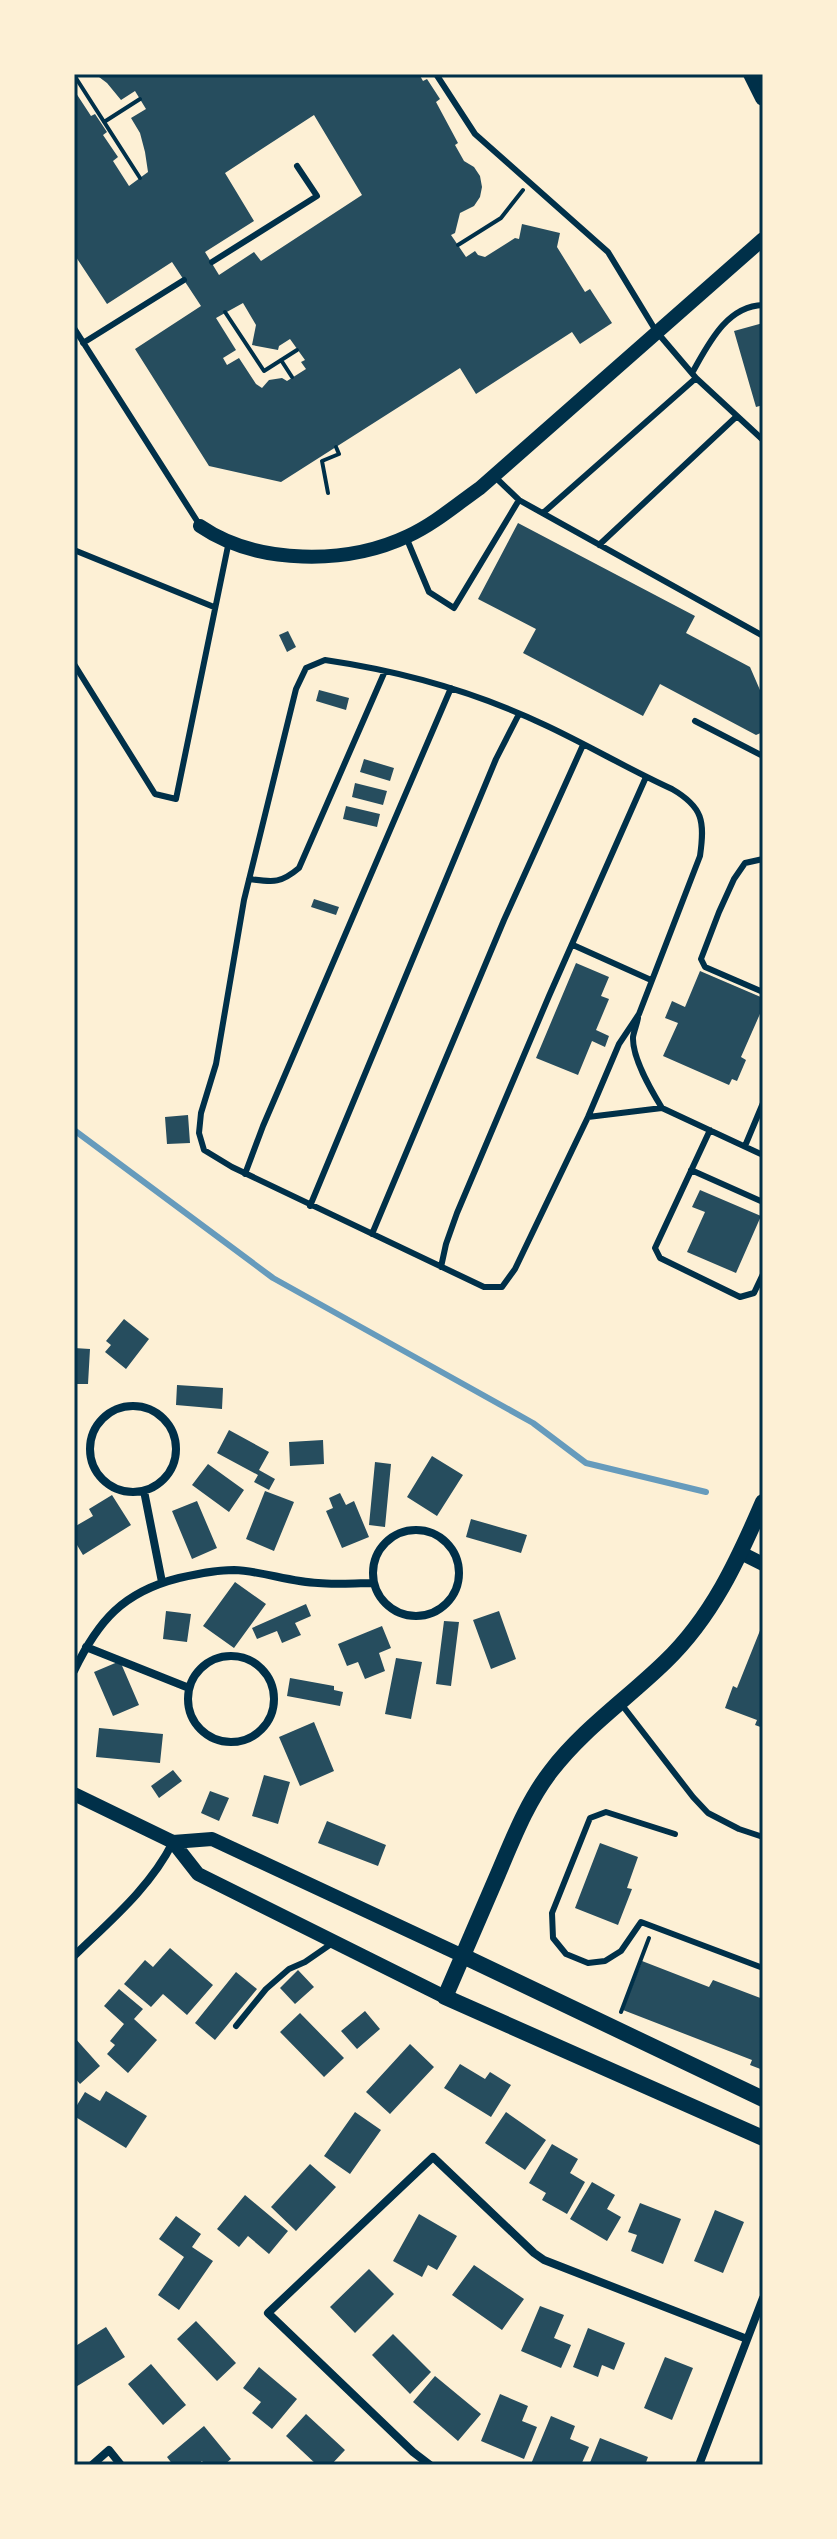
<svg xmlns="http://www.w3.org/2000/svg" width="837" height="2539" font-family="'DejaVu Sans',sans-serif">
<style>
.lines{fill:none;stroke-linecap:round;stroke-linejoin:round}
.stream{stroke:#669bbc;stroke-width:6}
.building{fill:#264d5e;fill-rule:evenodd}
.path{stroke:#003049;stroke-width:4}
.service{stroke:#003049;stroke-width:6}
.minor{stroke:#003049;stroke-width:8}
.tertiary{stroke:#003049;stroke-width:14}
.secondary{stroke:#003049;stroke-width:16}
.neatline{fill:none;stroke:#003049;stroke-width:3}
</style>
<rect width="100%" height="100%" fill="#fdf0d5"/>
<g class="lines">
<!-- stream -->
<path class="stream" d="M74 1130 273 1278 533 1423 586 1463 706 1492"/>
</g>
<!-- building -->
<path class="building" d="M95 74H419L423 81 427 79 440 99 436 102 458 143 455 145 464 161 474 167 480 176 482 187 480 197 474 206 460 213 455 233 451 235 466 257 475 251 478 255 485 257 515 238 519 239 522 224 560 233 557 247 585 292 590 289 612 323 580 344 572 332 476 394 460 368 281 482 209 466 135 349 201 306 172 262 107 304 74 254V90L91 116 95 114 107 132 103 135 118 157 113 161 129 186 148 172 145 152 140 133 131 118 146 109 135 91 121 100 107 83ZM314 115 362 195 261 261 254 252 219 275 205 252 254 221 225 173ZM243 303 256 325 252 345 278 350 279 346 290 339 305 360 301 362 306 369 287 381 282 378 269 380 262 388 256 384 239 358 227 365 223 358 236 350 216 318Z
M763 323V405L756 407 734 331Z
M518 523 695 616 686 633 750 667 763 697V732L756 735 660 684 643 716 523 653 536 629 478 599Z
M288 631 296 647 287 652 279 635Z
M319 690 349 698 346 710 316 701Z
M364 759 394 768 390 781 360 772Z
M355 783 387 791 383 805 352 797Z
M346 806 380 814 377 827 343 819Z
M314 899 339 907 336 915 311 907Z
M576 963 609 977 601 996 609 999 596 1030 609 1036 605 1047 592 1041 578 1075 536 1058Z
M700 971 763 998V1007L741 1057 746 1060 737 1081 732 1079 729 1085 663 1056 678 1023 665 1018 672 1001 685 1007Z
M188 1115 190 1143 167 1144 165 1117Z
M700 1190 761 1216 736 1273 687 1252 705 1212 692 1207Z
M124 1319 149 1339 126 1369 105 1352 111 1345 106 1341Z
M74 1348 90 1349 88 1384H74Z
M177 1385 223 1388 222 1409 176 1405Z
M229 1430 269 1452 259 1470 275 1479 269 1490 254 1482 258 1475 217 1453Z
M323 1440 324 1464 290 1466 289 1442Z
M432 1456 463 1475 437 1516 407 1497Z
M375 1462 391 1464 385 1527 369 1525Z
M208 1464 244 1490 229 1512 192 1485Z
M265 1491 294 1502 274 1551 246 1539Z
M340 1493 346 1505 354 1501 369 1537 342 1548 326 1511 333 1508 329 1498Z
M112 1495 131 1525 83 1555 74 1540V1527L93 1516 89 1509Z
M197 1501 217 1548 192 1559 172 1511Z
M471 1519 527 1535 521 1553 466 1537Z
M235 1582 266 1604 234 1648 203 1626Z
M306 1604 311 1616 295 1623 301 1635 282 1643 277 1631 257 1639 252 1628Z
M166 1611 191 1614 187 1642 163 1639Z
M499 1611 516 1659 491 1669 473 1620Z
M444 1621 459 1622 451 1686 436 1684Z
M763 1623V1728L755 1725 757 1720 725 1708 733 1686 737 1688Z
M382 1626 391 1648 379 1653 385 1671 365 1679 358 1662 347 1666 338 1644Z
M396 1658 422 1662 411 1719 385 1714Z
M120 1661 139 1705 113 1716 94 1672Z
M290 1678 334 1686V1690L343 1692 340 1706 287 1696Z
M314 1722 334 1771 300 1786 279 1737Z
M99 1728 163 1734 160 1763 96 1757Z
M173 1770 182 1781 159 1798 151 1786Z
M264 1775 290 1782 278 1824 252 1816Z
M210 1791 229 1798 219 1821 201 1813Z
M327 1821 386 1845 378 1866 318 1843Z
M600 1843 638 1857 627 1888 632 1889 618 1925 575 1908Z
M170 1948 213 1985 187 2015 163 1994 151 2007 124 1984 145 1960 153 1967Z
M642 1961 709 1987 713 1980 763 1999V2070L750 2065 752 2060 623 2010Z
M298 1970 314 1987 295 2004 280 1988Z
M236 1972 257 1989 215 2040 195 2023Z
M119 1989 143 2009 134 2019 157 2040 128 2073 107 2054 115 2045 110 2041 124 2024 104 2006Z
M365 2011 380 2029 357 2049 341 2031Z
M300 2013 344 2058 324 2077 280 2032Z
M74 2037 100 2066 80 2084 74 2077Z
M410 2044 434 2067 390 2114 366 2092Z
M460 2064 485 2079 490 2072 511 2085 491 2117 444 2088Z
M106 2091 147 2116 126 2148 74 2116V2110L85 2092 100 2101Z
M355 2112 381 2130 350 2174 324 2156Z
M506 2112 546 2140 525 2170 485 2143Z
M552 2144 578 2159 570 2173 585 2182 567 2214 542 2200 546 2193 529 2183Z
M310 2164 336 2187 296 2231 271 2207Z
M592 2182 615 2195 607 2209 621 2217 607 2241 570 2219Z
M245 2195 288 2231 269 2254 248 2236 239 2247 217 2229Z
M640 2203 681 2219 663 2264 631 2251 637 2235 628 2232Z
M715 2210 744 2222 723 2273 694 2261Z
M419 2214 457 2236 437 2270 428 2265 422 2277 393 2261Z
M176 2216 201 2234 192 2247 213 2261 179 2310 158 2295 184 2257 159 2239Z
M474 2265 524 2299 502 2330 452 2295Z
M369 2269 394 2294 355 2333 330 2307Z
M540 2306 564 2315 554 2338 571 2345 561 2368 521 2351Z
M196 2321 236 2363 217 2381 177 2339Z
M106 2327 125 2357 74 2388V2347Z
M588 2328 625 2343 614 2370 602 2365 598 2377 573 2367Z
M393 2334 431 2372 410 2394 372 2355Z
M665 2357 693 2368 672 2420 644 2408Z
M151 2364 186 2405 163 2425 128 2384Z
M259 2367 297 2399 272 2429 252 2413 261 2402 243 2388Z
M435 2376 481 2414 458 2441 413 2402Z
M500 2394 528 2406 522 2421 537 2427 524 2459 481 2441Z
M306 2414 345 2450 331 2465H317L286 2436Z
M551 2416 575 2426 570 2439 589 2447 581 2465 531 2464Z
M204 2426 231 2459 224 2465H205L202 2461 197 2465H173L167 2457Z
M600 2438 648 2457 645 2465H589Z"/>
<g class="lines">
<!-- path -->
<path class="path" d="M74 75 140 178
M104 122 140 99
M458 245 501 218 523 190
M225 312 264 371 297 350
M281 360 292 377
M328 493 322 461 339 454 336 447
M621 2012 649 1938"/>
<!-- service -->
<path class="service" d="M436 74 475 134 608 252 656 331 696 378 763 440
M212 262 317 196 297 166
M74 328 199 524
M83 343 184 280
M692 373C708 345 726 306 763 305
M493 475 519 500 763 636
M543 513 696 378
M406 537 429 592 454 608 519 500
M599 545 737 416
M74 550 214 607
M325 660C400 671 476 692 545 725 588 745 628 769 672 789 703 807 705 821 700 856L639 1014 619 1044 588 1117 515 1269 502 1287H484L232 1167 204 1150 199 1133 201 1113 216 1064 244 900 296 689 306 668Z
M74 664 155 794 176 799 229 541
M695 721 763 756
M763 859 745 863 734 879 719 912 701 959 705 967 763 992
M249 879C273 882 280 884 299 868L385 671
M573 945 651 980
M638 1018C637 1024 634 1031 633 1037 632 1058 651 1090 662 1108
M588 1117 662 1108 763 1155
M710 1130 655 1248 660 1258 740 1297 754 1293 763 1274
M745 1146 763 1103
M691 1170 763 1202
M245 1174 263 1126 451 688
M310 1206 496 759 519 714
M372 1234 504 920 583 745
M441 1267 446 1244 457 1213 549 996 646 777
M622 1705 693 1797 708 1813 739 1829 763 1837
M675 1834 606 1812 590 1818 552 1913 553 1938 566 1954 588 1963 605 1961 621 1951 641 1922 763 1968
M236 2026 266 1989 289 1969 305 1962 334 1942"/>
<!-- minor -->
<path class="minor" d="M90 1449a43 43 0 1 1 86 0a43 43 0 1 1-86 0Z
M144 1491 162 1582
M373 1573a43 43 0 1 1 86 0a43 43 0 1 1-86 0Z
M86 1647 189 1688
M188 1699a43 43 0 1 1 86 0a43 43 0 1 1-86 0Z
M74 1671C98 1621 123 1592 179 1578 197 1574 215 1570 234 1570 262 1571 290 1582 318 1583 336 1585 355 1583 373 1583
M74 1956C110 1921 150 1888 173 1842
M92 2465 109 2450 121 2465
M430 2465 413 2452 268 2313 433 2157 534 2253 544 2260 747 2339
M699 2465 763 2298"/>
<!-- tertiary -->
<path class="tertiary" d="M200 526C257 565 347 565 408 536 434 524 456 505 480 488L763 239
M741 1553 763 1564
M74 1794 173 1842 198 1874 445 1997
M173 1842 212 1839 463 1956"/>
<!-- secondary -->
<path class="secondary" d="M751 74 763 98
M763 1502C738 1560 712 1617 665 1662 627 1699 583 1729 551 1771 527 1802 513 1839 498 1874 480 1915 463 1956 445 1997L763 2138
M463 1956 763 2099"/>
</g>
<!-- border -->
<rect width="837" height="2539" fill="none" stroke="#fdf0d5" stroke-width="152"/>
<rect x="76" y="76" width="685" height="2387" class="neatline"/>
</svg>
